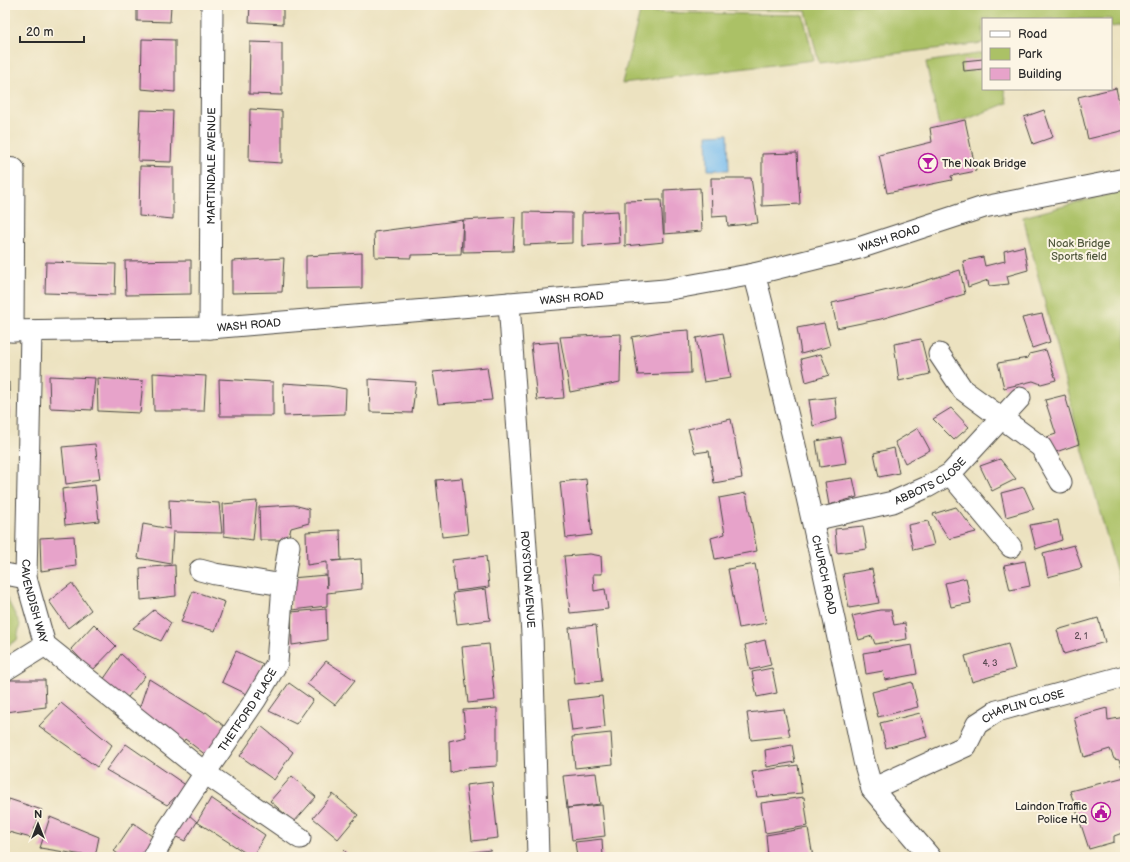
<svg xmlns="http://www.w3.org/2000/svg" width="1130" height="862" font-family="'Balsamiq Sans',sans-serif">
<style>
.green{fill:#abc166;stroke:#6b7648}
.water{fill:#78bdef;stroke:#52748d}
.building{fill:#e7a3ca}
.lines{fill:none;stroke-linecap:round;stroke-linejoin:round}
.minor-casing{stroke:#484641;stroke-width:23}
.minor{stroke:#fff;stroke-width:21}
.labels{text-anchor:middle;stroke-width:4;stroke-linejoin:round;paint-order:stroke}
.number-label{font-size:9px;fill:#5a4953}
.poi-label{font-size:11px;fill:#2b2b2b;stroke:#fcf5e5;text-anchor:start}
.street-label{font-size:11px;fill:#2b2b2b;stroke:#fcf5e5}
.park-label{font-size:11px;fill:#51583d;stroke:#fcf5e5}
</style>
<rect width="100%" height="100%" fill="#fcf5e5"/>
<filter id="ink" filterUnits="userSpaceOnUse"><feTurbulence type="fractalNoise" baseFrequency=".025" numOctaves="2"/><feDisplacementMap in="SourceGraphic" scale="8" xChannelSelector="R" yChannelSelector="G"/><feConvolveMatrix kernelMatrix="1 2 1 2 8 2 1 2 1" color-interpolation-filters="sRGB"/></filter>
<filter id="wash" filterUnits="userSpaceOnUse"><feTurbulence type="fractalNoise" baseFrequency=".012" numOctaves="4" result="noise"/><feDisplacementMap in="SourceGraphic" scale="16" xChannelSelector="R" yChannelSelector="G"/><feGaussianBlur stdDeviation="0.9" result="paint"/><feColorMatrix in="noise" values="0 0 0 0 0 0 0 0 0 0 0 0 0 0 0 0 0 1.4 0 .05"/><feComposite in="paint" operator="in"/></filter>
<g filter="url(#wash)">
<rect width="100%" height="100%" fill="#ece2c0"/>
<!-- green -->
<path class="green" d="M637 5H1125V25L1111 27V19H983V43L819 63 806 11 636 8Z
M640 12 803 15 814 60 622 83Z
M983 53V89H1004L1007 103 965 120 939 126 926 62Z
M1125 190V602L1077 429 1023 217Z
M5 595 20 624 17 640 5 647Z"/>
<!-- water -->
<path class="water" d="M728 134 729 170H708L707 135Z"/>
<g id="blocks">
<!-- building -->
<path class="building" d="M137 5H171L170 22 137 21Z
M250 5H283V24L249 22Z
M142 39 175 40V92L141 89Z
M250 42 282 43V95L249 94Z
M983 59V69L964 71 963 61Z
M1116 88 1125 130 1088 139 1078 97Z
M250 109 282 111V163L249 161Z
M140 110 173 111 171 162 138 161Z
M1044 110 1053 137 1033 144 1024 117Z
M965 120 976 171 951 176 952 180 887 193 879 155 932 142 930 128Z
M797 153 800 204 762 206V154Z
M140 166 173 167V219L139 216Z
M711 178H751L758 223 728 226 727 216 712 217Z
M700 188 702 231 664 234V190Z
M661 200 664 242 625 246V201Z
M618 211 620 243 582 246V213Z
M524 212 572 213V243L524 245Z
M515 217 513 251 463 252V220Z
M463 220 461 254 411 255V258L375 257 374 232Z
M1024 246 1028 270 1007 276 1009 284 989 286 988 280 968 287 963 261 983 257 985 266 1005 261 1004 251Z
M362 253V288L306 289V256Z
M284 258 282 292 232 293V261Z
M191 260V294L126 295 125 261Z
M46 262 116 264 115 295 45 293Z
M960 270 965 294 881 319 837 328 832 303 918 283Z
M1042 314 1050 342 1032 348 1022 318Z
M824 323 830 346 801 354 797 328Z
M689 330 691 373 638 375 632 337 660 332Z
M723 333 731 378 704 382 696 338Z
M621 334 620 382 570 392 560 337Z
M921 339 930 374 899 381 894 344Z
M558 342 564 398 537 400 531 344Z
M1046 350 1056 380 1041 384 1033 381 1004 388 998 363 1028 358 1029 354Z
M821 354 829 375 806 382 801 359Z
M487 367 492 400 438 404 433 372Z
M153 373 206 376 204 411H154Z
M49 376 95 378 92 410 50 408Z
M97 378 143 381 140 413 98 411Z
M219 379 273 382V416H220Z
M369 379 416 382 412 413 370 412Z
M9 382 10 420 5 419V383Z
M283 383 329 386 346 389 345 414 284 416Z
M1065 395 1079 444 1053 453 1047 437 1056 434 1045 400Z
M835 397 837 419 813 426 809 400Z
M951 408 969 427 954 440 933 419Z
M731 419 742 478 714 483 709 451 695 453 688 429Z
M918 428 930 450 905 463 895 442Z
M841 437 846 463 820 467 816 441Z
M95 444 100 479 66 484 62 447Z
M894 448 899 473 879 477 874 453Z
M1000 459 1016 479 992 491 980 466Z
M462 478 468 534 442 537 436 480Z
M853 478 857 497 829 505 825 482Z
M586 479 592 535 566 538 560 482Z
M95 485 99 521 65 525 62 489Z
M1024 487 1034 509 1006 517 1001 493Z
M746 493 757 551 715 559 711 538 725 534 719 498Z
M169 500 219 503 222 533 173 532 171 564 138 558 143 524 170 529Z
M257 501 253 540 224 536 223 504Z
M294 505 309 509V523L291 528 288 540H260L259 507Z
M956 507 976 532 949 539 933 514Z
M1058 520 1062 540 1036 549 1030 525Z
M928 521 934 545 913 550 908 525Z
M863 526 867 549 837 553 835 529Z
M340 530 341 560 332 561 361 559 362 589 327 593V606L292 610 291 578 326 575 327 588V562L307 565 306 532Z
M74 536 76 566 41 571 40 538Z
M1074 545 1082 568 1048 577 1043 553Z
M590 554 601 556 602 574H593L594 591 605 589 608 609 570 613 564 556Z
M486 556 489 587 456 591 452 560Z
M1025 561 1030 586 1010 590 1004 565Z
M755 564 766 623 739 628 728 569Z
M175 565 176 596 141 600 140 568Z
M872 569 879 603 849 608 843 574Z
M966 578 971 603 951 607 945 583Z
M72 583 91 610 68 628 49 601Z
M486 589 490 620 457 624 453 593Z
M193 591 225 602 215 631 181 622Z
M326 609 327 640 292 645 291 612Z
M154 610 171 623 161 641 133 628Z
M880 610H891L894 625 905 623 907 639 875 644 872 636 859 640 852 616Z
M1098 618 1105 642 1064 654 1057 630Z
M94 624 116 646 92 671 71 649Z
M596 625 602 681 575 684 569 628Z
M765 640 771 665 750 670 745 645Z
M489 644 495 700 468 703 462 647Z
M1008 644 1015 669 972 682 965 656Z
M912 645 917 674 885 680 883 671 866 674 863 653Z
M236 651 263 664 251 696 222 682Z
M121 654 145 676 124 702 101 683Z
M326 661 355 680 335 705 307 684Z
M772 668 777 693 757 697 752 672Z
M149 679 204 713 206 712 229 730 211 759 185 739 183 742 138 712Z
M5 680H45L46 707 5 712Z
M912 682 918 707 878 717 872 692Z
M289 683 313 700 296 724 269 711Z
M602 696 605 727 572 731 568 700Z
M61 703 112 745 97 767 39 726Z
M497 708V766L467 768 450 773 449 741 466 737 463 710Z
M1107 708 1108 720 1125 717V775L1119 760 1114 759 1110 749 1084 757 1074 717Z
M784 709 790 736 751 740 747 713Z
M920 713 927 737 886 748 880 723Z
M261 726 293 752 274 780 240 756Z
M611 733 613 764 575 768 572 737Z
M126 744 187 786 167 805 106 770Z
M792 745 795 762 767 767 765 750Z
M798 765 802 793 757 797 752 772Z
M596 773 600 804 567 808 563 776Z
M292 776 316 797 294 822 270 801Z
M1125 777V832L1114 836V842L1089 849 1070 791Z
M492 782 498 838 472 841 466 785Z
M333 794 358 815 338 839 313 818Z
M804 797 808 826 765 833 761 803Z
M211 798 265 835 252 857 197 822Z
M9 799 42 810 31 838 5 831V810Z
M602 805 605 836 572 840 568 808Z
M188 814 197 822 185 841 170 834Z
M50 817 99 837 95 857 40 848Z
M133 823 158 840 148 857H122L114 851Z
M808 828 813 857H768L766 835Z
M602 839 603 857H577L575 842Z
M344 850 350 857H337Z
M491 850 492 857H445L465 853Z"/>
</g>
</g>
<g filter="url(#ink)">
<use href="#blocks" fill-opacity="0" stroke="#484641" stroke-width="1"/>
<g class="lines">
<!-- minor casing -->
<g class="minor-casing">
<g id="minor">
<path d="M5 168 14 169 13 331"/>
<path id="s1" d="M754 274C767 317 774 360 785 404 814 522 839 641 864 761L872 789 930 857"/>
<path id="s2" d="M509 303 532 634 538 857"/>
<path id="s3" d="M210 328 212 5"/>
<path id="s4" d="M5 331 210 328 665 290 754 274 859 248 984 207 1125 179"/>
<path id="s5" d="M31 332 26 578 45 645 205 773 300 838"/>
<path d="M939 354 963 390 1041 447 1061 482"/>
<path d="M950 474 1011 547"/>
<path id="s6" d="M813 520 893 502 927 487 950 474 1020 398"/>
<path d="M200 570 215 574 283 585"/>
<path d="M5 574 26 578"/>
<path d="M5 670 45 645"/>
<path id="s7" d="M872 789 966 746 977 724 997 711 1125 676"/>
<path id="s8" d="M153 857 168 829 205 773 256 699 277 663 283 585 289 546"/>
</g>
</g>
<!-- minor -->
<use href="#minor" class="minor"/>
</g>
</g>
<!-- icons -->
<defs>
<g id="bar-ring" transform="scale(1)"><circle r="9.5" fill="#fcf5e5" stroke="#b5179e" stroke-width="1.5"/><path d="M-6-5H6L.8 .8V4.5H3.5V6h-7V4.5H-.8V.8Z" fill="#b5179e"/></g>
<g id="civic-ring" transform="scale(1)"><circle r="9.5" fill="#fcf5e5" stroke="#b5179e" stroke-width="1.5"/><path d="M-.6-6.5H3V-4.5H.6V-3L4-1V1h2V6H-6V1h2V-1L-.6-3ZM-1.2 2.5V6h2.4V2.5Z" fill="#b5179e"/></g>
</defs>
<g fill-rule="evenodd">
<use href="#bar-ring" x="928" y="163"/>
<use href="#civic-ring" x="1101" y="812"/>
</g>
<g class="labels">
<!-- number labels -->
<g class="number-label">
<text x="1081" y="639">2, 1</text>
<text x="990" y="666">4, 3</text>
</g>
<!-- poi labels -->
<g class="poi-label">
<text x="942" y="167">The Noak Bridge</text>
<text x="1087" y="810" text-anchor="end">Laindon Traffic<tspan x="1087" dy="13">Police HQ</tspan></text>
</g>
<!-- street labels -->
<g class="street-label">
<text dy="4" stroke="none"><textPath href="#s3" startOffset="162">MARTINDALE AVENUE</textPath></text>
<text dy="4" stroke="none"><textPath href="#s4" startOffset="892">WASH ROAD</textPath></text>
<text dy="4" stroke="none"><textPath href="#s4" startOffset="568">WASH ROAD</textPath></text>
<text dy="4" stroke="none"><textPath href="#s4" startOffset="244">WASH ROAD</textPath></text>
<text dy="4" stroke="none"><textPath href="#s6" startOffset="125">ABBOTS CLOSE</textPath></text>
<text dy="4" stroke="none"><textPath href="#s1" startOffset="309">CHURCH ROAD</textPath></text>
<text dy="4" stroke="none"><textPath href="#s2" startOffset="277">ROYSTON AVENUE</textPath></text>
<text dy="4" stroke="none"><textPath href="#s5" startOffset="270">CAVENDISH WAY</textPath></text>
<text dy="4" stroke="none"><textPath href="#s7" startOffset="178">CHAPLIN CLOSE</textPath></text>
<text dy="4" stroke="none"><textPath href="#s8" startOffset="175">THETFORD PLACE</textPath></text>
</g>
<!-- park labels -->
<g class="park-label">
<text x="1079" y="247">Noak Bridge<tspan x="1079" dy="13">Sports field</tspan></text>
</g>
</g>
<!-- margin -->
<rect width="1130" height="862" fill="none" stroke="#fcf5e5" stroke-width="20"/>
<!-- legend -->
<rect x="982" y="18" width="130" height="72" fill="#fcf5e5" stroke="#a8a49b"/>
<rect x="990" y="31" width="20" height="6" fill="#ffffff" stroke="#a8a49b"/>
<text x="1018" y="38" font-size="12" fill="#2b2b2b">Road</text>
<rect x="990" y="48" width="20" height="12" fill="#abc166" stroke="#a8a49b"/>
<text x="1018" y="58" font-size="12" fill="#2b2b2b">Park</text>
<rect x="990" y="68" width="20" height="12" fill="#e7a3ca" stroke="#a8a49b"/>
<text x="1018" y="78" font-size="12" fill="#2b2b2b">Building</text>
<!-- north arrow -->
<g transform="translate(38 824)" stroke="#fcf5e5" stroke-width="3" paint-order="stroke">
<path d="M0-3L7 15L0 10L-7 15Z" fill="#2b2b2b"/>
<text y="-6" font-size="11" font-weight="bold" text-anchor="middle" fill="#2b2b2b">N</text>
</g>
<!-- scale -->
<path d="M20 36v6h64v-6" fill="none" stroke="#2b2b2b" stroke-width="2"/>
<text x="26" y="36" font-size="12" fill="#2b2b2b" stroke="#fcf5e5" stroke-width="3" paint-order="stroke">20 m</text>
</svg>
